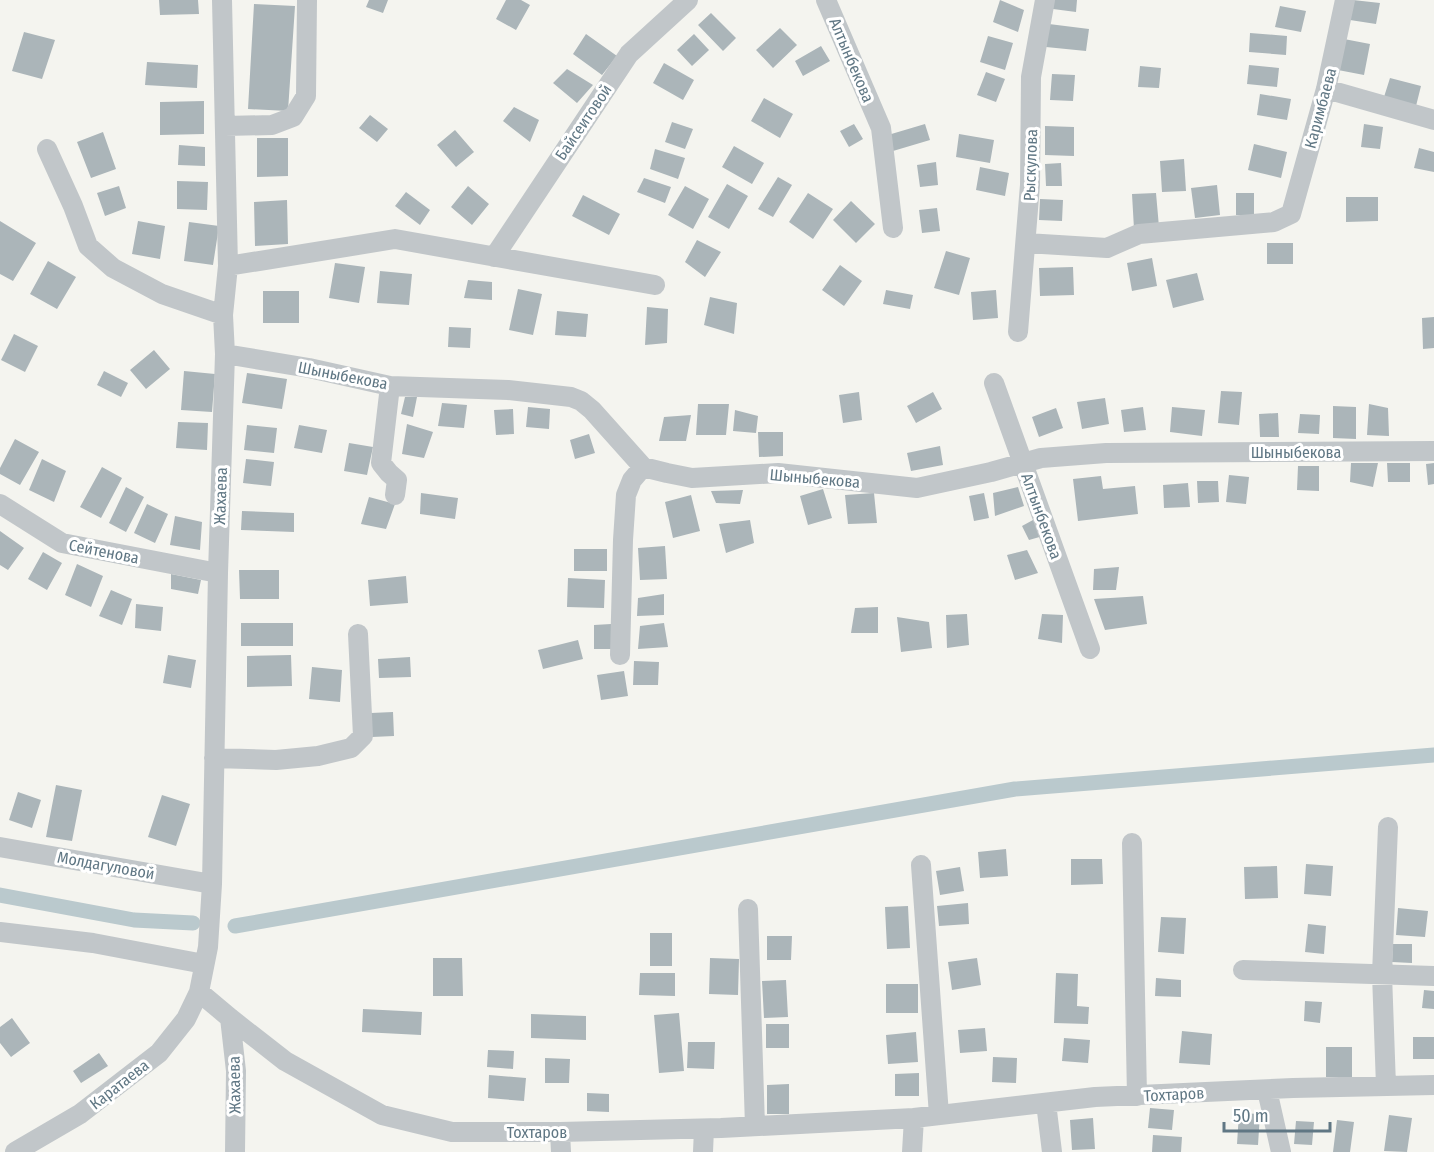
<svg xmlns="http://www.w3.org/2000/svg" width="1434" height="1152" font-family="'Fira Sans Condensed',sans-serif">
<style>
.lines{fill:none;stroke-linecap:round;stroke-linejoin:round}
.canal{stroke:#bac9cd;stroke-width:15}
.building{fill:#abb5b9}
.minor{stroke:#c1c6c9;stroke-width:20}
.labels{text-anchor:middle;stroke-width:6;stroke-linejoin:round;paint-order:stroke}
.street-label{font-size:16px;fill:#607784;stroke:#fff}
</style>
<rect width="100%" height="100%" fill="#f4f4ef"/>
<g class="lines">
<!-- canal -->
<path class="canal" d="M0 895 134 920 193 923
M235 926 1015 789 1434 755"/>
</g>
<!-- building -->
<path class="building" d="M159 0H198L199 14 160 15Z
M369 0H388L383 13 366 7Z
M506 0H521L530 5 516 30 496 19Z
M1000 0 1024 10 1018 32 993 22Z
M1053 0H1077L1076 12 1053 9Z
M1353 0 1380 3 1376 24 1350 20Z
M254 4 295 6 288 111 248 109Z
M1280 6 1306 11 1301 32 1275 27Z
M711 13 736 38 723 51 698 25Z
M1049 24 1089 29 1086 51 1046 47Z
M780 28 797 45 773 68 756 50Z
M24 32 55 40 42 79 12 71Z
M1250 33 1287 36 1286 55 1249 52Z
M586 34 617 56 602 75 573 54Z
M694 34 709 50 692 66 677 50Z
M988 36 1013 43 1005 70 980 62Z
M1344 39 1370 44 1364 75 1338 70Z
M821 46 830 61 803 76 795 61Z
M147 62 198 65 197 88 145 85Z
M664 63 694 80 683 100 653 83Z
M1249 65 1279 68 1277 87 1247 84Z
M1140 66 1161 68 1159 88 1138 87Z
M567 69 593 85 577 103 553 83Z
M986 72 1005 79 996 102 977 95Z
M1052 74 1075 75 1073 101 1050 100Z
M1390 78 1421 86 1416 106 1384 97Z
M1260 94 1291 99 1287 120 1257 115Z
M764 98 793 114 780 138 751 121Z
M204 101V134L160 135V102Z
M514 107 539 120 530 142 503 121Z
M370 115 388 129 377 142 359 128Z
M672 122 693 129 685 149 665 142Z
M854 124 863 139 849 147 840 131Z
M925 124 930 140 893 151 888 135Z
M1364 124 1383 127 1380 149 1361 147Z
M1045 126 1074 127V156L1045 155Z
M455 130 474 152 456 167 437 145Z
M103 132 116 169 91 178 77 142Z
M959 134 994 140 990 163 956 157Z
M257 138H288V176L257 177Z
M1254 144 1287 152 1281 178 1248 170Z
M179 145 205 147V166L178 165Z
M734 146 764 163 752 184 722 167Z
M1419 148 1434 152V172L1414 168Z
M655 149 685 158 678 179 650 169Z
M1184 159 1186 191 1162 192 1160 161Z
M936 162 938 185 920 187 917 165Z
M1061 163 1062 186H1046L1045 164Z
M980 167 1009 173 1005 196 976 190Z
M778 177 792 185 773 217 758 209Z
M644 178 671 187 665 203 637 192Z
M177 181 208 182 207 210 177 209Z
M727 184 748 196 729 229 708 217Z
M1217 185 1220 215 1195 218 1191 188Z
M119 186 126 208 105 216 97 193Z
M468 186 489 204 472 225 451 207Z
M685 186 709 199 693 229 668 215Z
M406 192 430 210 420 225 395 206Z
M808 193 833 209 813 239 789 222Z
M1156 193 1159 227 1134 229 1132 194Z
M1236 193H1254V215H1236Z
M583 195 620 214 609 235 572 216Z
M1346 197H1378V221L1346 222Z
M1040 199 1063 200 1062 221 1039 220Z
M287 200 288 244 255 246 254 202Z
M851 201 875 224 856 243 833 220Z
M937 208 940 231 922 233 919 210Z
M0 221 36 243 13 281 0 274Z
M138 221 165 226 160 259 132 254Z
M189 222 219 226 213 265 184 261Z
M697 240 721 252 705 277 685 262Z
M1267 243H1293V264H1267Z
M946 251 970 258 959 295 934 288Z
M1152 258 1157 286 1132 291 1127 263Z
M48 261 76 277 57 309 30 294Z
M335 263 365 267 359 303 329 298Z
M840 265 862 281 844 306 822 290Z
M1073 267 1074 295 1040 296 1039 268Z
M380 271 412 274 409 305 377 303Z
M1197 273 1204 300 1173 308 1166 280Z
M468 280 492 282V300L464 298Z
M518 289 542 294 533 335 509 330Z
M886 290 913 295 910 309 883 304Z
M996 290 998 318 973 320 971 292Z
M263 291H299V323H263Z
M710 297 737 303 734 334 704 325Z
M647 307 668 309 667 343 645 345Z
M557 311 588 314 586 337 555 335Z
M1434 317V348L1423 349 1422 318Z
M449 327 471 328 470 348 448 347Z
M14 334 38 346 25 372 1 360Z
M154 350 170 369 146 389 130 370Z
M104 371 128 383 121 397 97 385Z
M184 371 215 374 212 412 181 410Z
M247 373 287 379 282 409 242 403Z
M1221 391 1242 392 1239 425 1218 423Z
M859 392 862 420 843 423 839 395Z
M933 392 942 409 916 423 907 406Z
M405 397H417L413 417 401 414Z
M1105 398 1109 424 1082 429 1077 402Z
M442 403 467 405 464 428 438 426Z
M698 404H729L726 435H696Z
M1369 404 1388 408 1389 436 1367 435Z
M1333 406 1356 407V439L1333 438Z
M528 407 550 409 549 429 526 427Z
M1143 407 1146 430 1124 432 1121 410Z
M1172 407 1205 410 1202 436 1170 432Z
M1056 408 1063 428 1039 437 1032 417Z
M513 409 514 434 496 435 494 410Z
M735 410 758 416 756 433 733 431Z
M1278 413 1279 437H1260L1259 414Z
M1300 414 1320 415 1319 434 1298 433Z
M691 415 686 441H659L664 417Z
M178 422 208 423 207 450 176 448Z
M407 424 433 432 424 458 402 454Z
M247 425 277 428 274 453 244 450Z
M299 425 327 430 322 453 294 448Z
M758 432H783V456L759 457Z
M589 434 595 453 575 459 570 440Z
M15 439 39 452 20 485 0 474V468Z
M349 443 373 447 367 475 344 471Z
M940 446 943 465 911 471 907 453Z
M42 459 66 471 54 502 29 490Z
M246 459 274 462 271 486 243 483Z
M1351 463H1378L1373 487 1350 482Z
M1387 463H1410V482H1388Z
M1434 463V484L1428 485 1426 464Z
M1298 466H1319V491L1297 490Z
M102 467 122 478 101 518 80 507Z
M1229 475 1249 477 1246 504 1226 502Z
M1101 476 1103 489 1135 486 1138 514 1078 521 1073 479Z
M1197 481H1218L1219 502 1198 503Z
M1188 483 1190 507 1164 508 1163 485Z
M126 487 144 497 126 532 109 523Z
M1018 487 1024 506 995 516 993 493Z
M823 489 832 518 808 525 800 496Z
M743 490 740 504 716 503 711 491Z
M421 493 458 498 455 519 420 514Z
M874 493 877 523 848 524 845 495Z
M984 493 989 518 974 521 969 496Z
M691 495 700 531 673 538 665 502Z
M369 497 395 504 386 529 361 524Z
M147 504 168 514 155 543 134 533Z
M242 511 294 513V532L241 530Z
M175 516 202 522 200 550 170 545Z
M750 520 754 543 726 553 719 524Z
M1033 520 1043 536 1029 540 1022 526Z
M0 531 24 548 8 570 0 565Z
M665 546 667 579 640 580 638 548Z
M574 549H607V571H574Z
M1027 550 1038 573 1015 580 1007 555Z
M43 552 62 563 47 590 28 579Z
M77 564 103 576 91 607 65 595Z
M1119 567 1116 590H1093L1094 569Z
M239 570H279V599H240Z
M171 574 201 580 198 594 171 589Z
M406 576 408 603 370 606 368 580Z
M568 578 605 580 604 608 567 607Z
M111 590 132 599 122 625 99 616Z
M664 594V615L637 616 638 598Z
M1143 596 1147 624 1105 630 1094 599Z
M136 604 163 607 161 631 135 628Z
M878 607V633H851L855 608Z
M967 614 969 645 947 648 946 615Z
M1042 614 1063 615 1062 643 1038 639Z
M897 617 929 622 932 648 901 652Z
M241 623H293V646H241Z
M664 623 668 647 638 649 640 626Z
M611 624 612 649H594V625Z
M578 640 583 659 543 669 538 650Z
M168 655 196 660 191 688 163 683Z
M291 655 292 686 247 687V656Z
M410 657 411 677 379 678 378 659Z
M634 661 659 662 658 685H633Z
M312 667 342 670 340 702 309 699Z
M624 671 628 696 601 700 597 675Z
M393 712 394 736 372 737 371 713Z
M56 785 82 790 72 841 46 837Z
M18 792 41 800 32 828 9 820Z
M162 795 190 804 176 846 148 837Z
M1006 849 1008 876 980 878 978 852Z
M1071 859H1102L1103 884 1071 885Z
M1306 864 1333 866 1331 896 1304 894Z
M1277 866 1278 898 1245 899 1244 867Z
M960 867 964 891 940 895 936 871Z
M968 903 969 924 939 926 937 906Z
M908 906 910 948 887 949 885 907Z
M1398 908 1428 911 1425 937 1396 935Z
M1161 917 1186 918 1184 954 1158 952Z
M1308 924 1326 926 1324 954 1305 952Z
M650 933H672V966H650Z
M767 936H792L791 960H767Z
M1393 944H1412V963L1392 962Z
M433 958H462L463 996H433Z
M710 958 739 959 738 995 709 994Z
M977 958 981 985 952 990 948 962Z
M640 973H675V996L639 995Z
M1056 973 1078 974 1077 1006 1089 1007 1088 1024 1054 1023Z
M1156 978 1181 980V997L1155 996Z
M786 980 788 1017 764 1018 762 981Z
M886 984H918V1013H886Z
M1424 990 1434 991V1009L1422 1008Z
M1305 1001 1322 1002 1320 1023 1304 1021Z
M363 1009 422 1012 421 1035 362 1032Z
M679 1013 684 1071 659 1073 654 1015Z
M531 1014 586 1016V1040L531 1038Z
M12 1018 30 1043 11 1057 0 1043V1027Z
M766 1024H789V1048H766Z
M985 1028 987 1051 960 1053 958 1030Z
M1182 1031 1212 1034 1210 1065 1179 1063Z
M916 1032 918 1062 888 1064 886 1035Z
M1413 1037H1434V1059H1413Z
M1064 1038 1090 1040 1088 1063 1062 1061Z
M688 1042H715L714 1069 687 1068Z
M1326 1047H1352V1077H1326Z
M488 1050 514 1051 513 1069 487 1067Z
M99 1053 108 1066 81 1083 73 1071Z
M993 1057 1017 1058 1016 1083 992 1082Z
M545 1058 570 1059 569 1083H545Z
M919 1073V1096H895V1074Z
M489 1075 526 1078 524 1101 488 1098Z
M789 1084V1114H767V1085Z
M587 1093 609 1094V1112L587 1111Z
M1150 1108 1174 1110 1172 1130 1148 1128Z
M1239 1113 1260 1114 1258 1145 1237 1144Z
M1389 1115 1412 1118 1407 1152 1384 1151Z
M1093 1118 1095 1149 1072 1150 1070 1120Z
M1337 1120 1354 1122 1350 1152H1333Z
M1296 1121 1314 1122 1312 1145 1294 1144Z
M1153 1135 1182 1137 1181 1152H1152Z"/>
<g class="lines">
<!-- minor -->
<path class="minor" d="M826 0 881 128 893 228
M1326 89 1434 120
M225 126 272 125 293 117 306 96 307 0
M47 149 73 206 88 246 113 268 162 294 223 315
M1026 243 1107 248 1139 234 1274 222 1291 214 1326 89 1345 0
M494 257 629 54 688 0
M228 266 395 239 655 285
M1018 332 1030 185 1031 77 1045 0
M225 354 309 368 390 386 508 390 571 397 581 401 592 410 643 467 667 473 692 478 778 473 917 488 991 472 1041 458 1106 453 1434 451
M994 383 1090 649
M390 386 381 463 389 473 397 480 395 495
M0 504 62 543 218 573
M620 655 623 540 626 495 632 480 643 467
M214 758 276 760 318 756 351 748 363 736 358 634
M1132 843 1137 1096
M0 847 212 884
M921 865 939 1115
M748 909 755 1126
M0 932 93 943 204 964
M1243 970 1434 976
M199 992 230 1018 285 1061 382 1115 452 1132H560L721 1128 914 1118 912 1152
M230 1018 236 1071 235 1152
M1386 1086 1382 974 1388 827
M1267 1090 1281 1152
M1046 1103 1052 1152
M914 1118 1095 1097 1293 1088 1434 1085
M560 1132 561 1152
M15 1152 80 1114 159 1053 186 1019 199 992 208 947 212 884 218 573 225 354 223 315 228 266 222 0
M703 1152 704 1129"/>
</g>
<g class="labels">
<!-- street labels -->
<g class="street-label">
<text transform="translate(852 60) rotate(67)" y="6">Алтынбекова</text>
<text transform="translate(1320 108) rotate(-75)" y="6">Каримбаева</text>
<text transform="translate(583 122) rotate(-56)" y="6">Байсеитовой</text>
<text transform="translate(1030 165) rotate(-88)" y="6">Рыскулова</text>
<text transform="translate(343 375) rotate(11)" y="6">Шыныбекова</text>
<text x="1296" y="458">Шыныбекова</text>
<text transform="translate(815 478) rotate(5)" y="6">Шыныбекова</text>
<text transform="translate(220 496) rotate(-88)" y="6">Жахаева</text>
<text transform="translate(1042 516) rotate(70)" y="6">Алтынбекова</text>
<text transform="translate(104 551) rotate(11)" y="6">Сейтенова</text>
<text transform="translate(106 865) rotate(10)" y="6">Молдагуловой</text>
<text transform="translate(119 1084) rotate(-38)" y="6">Каратаева</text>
<text transform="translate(234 1085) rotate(-91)" y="6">Жахаева</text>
<text transform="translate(1174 1094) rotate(-3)" y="6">Тохтаров</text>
<text x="537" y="1138">Тохтаров</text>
</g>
</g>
<!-- scale -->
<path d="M1224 1122v9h106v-9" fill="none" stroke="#607784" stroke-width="3"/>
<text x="1233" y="1122" font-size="18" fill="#607784" stroke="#ffffff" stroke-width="4.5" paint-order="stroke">50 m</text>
</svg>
